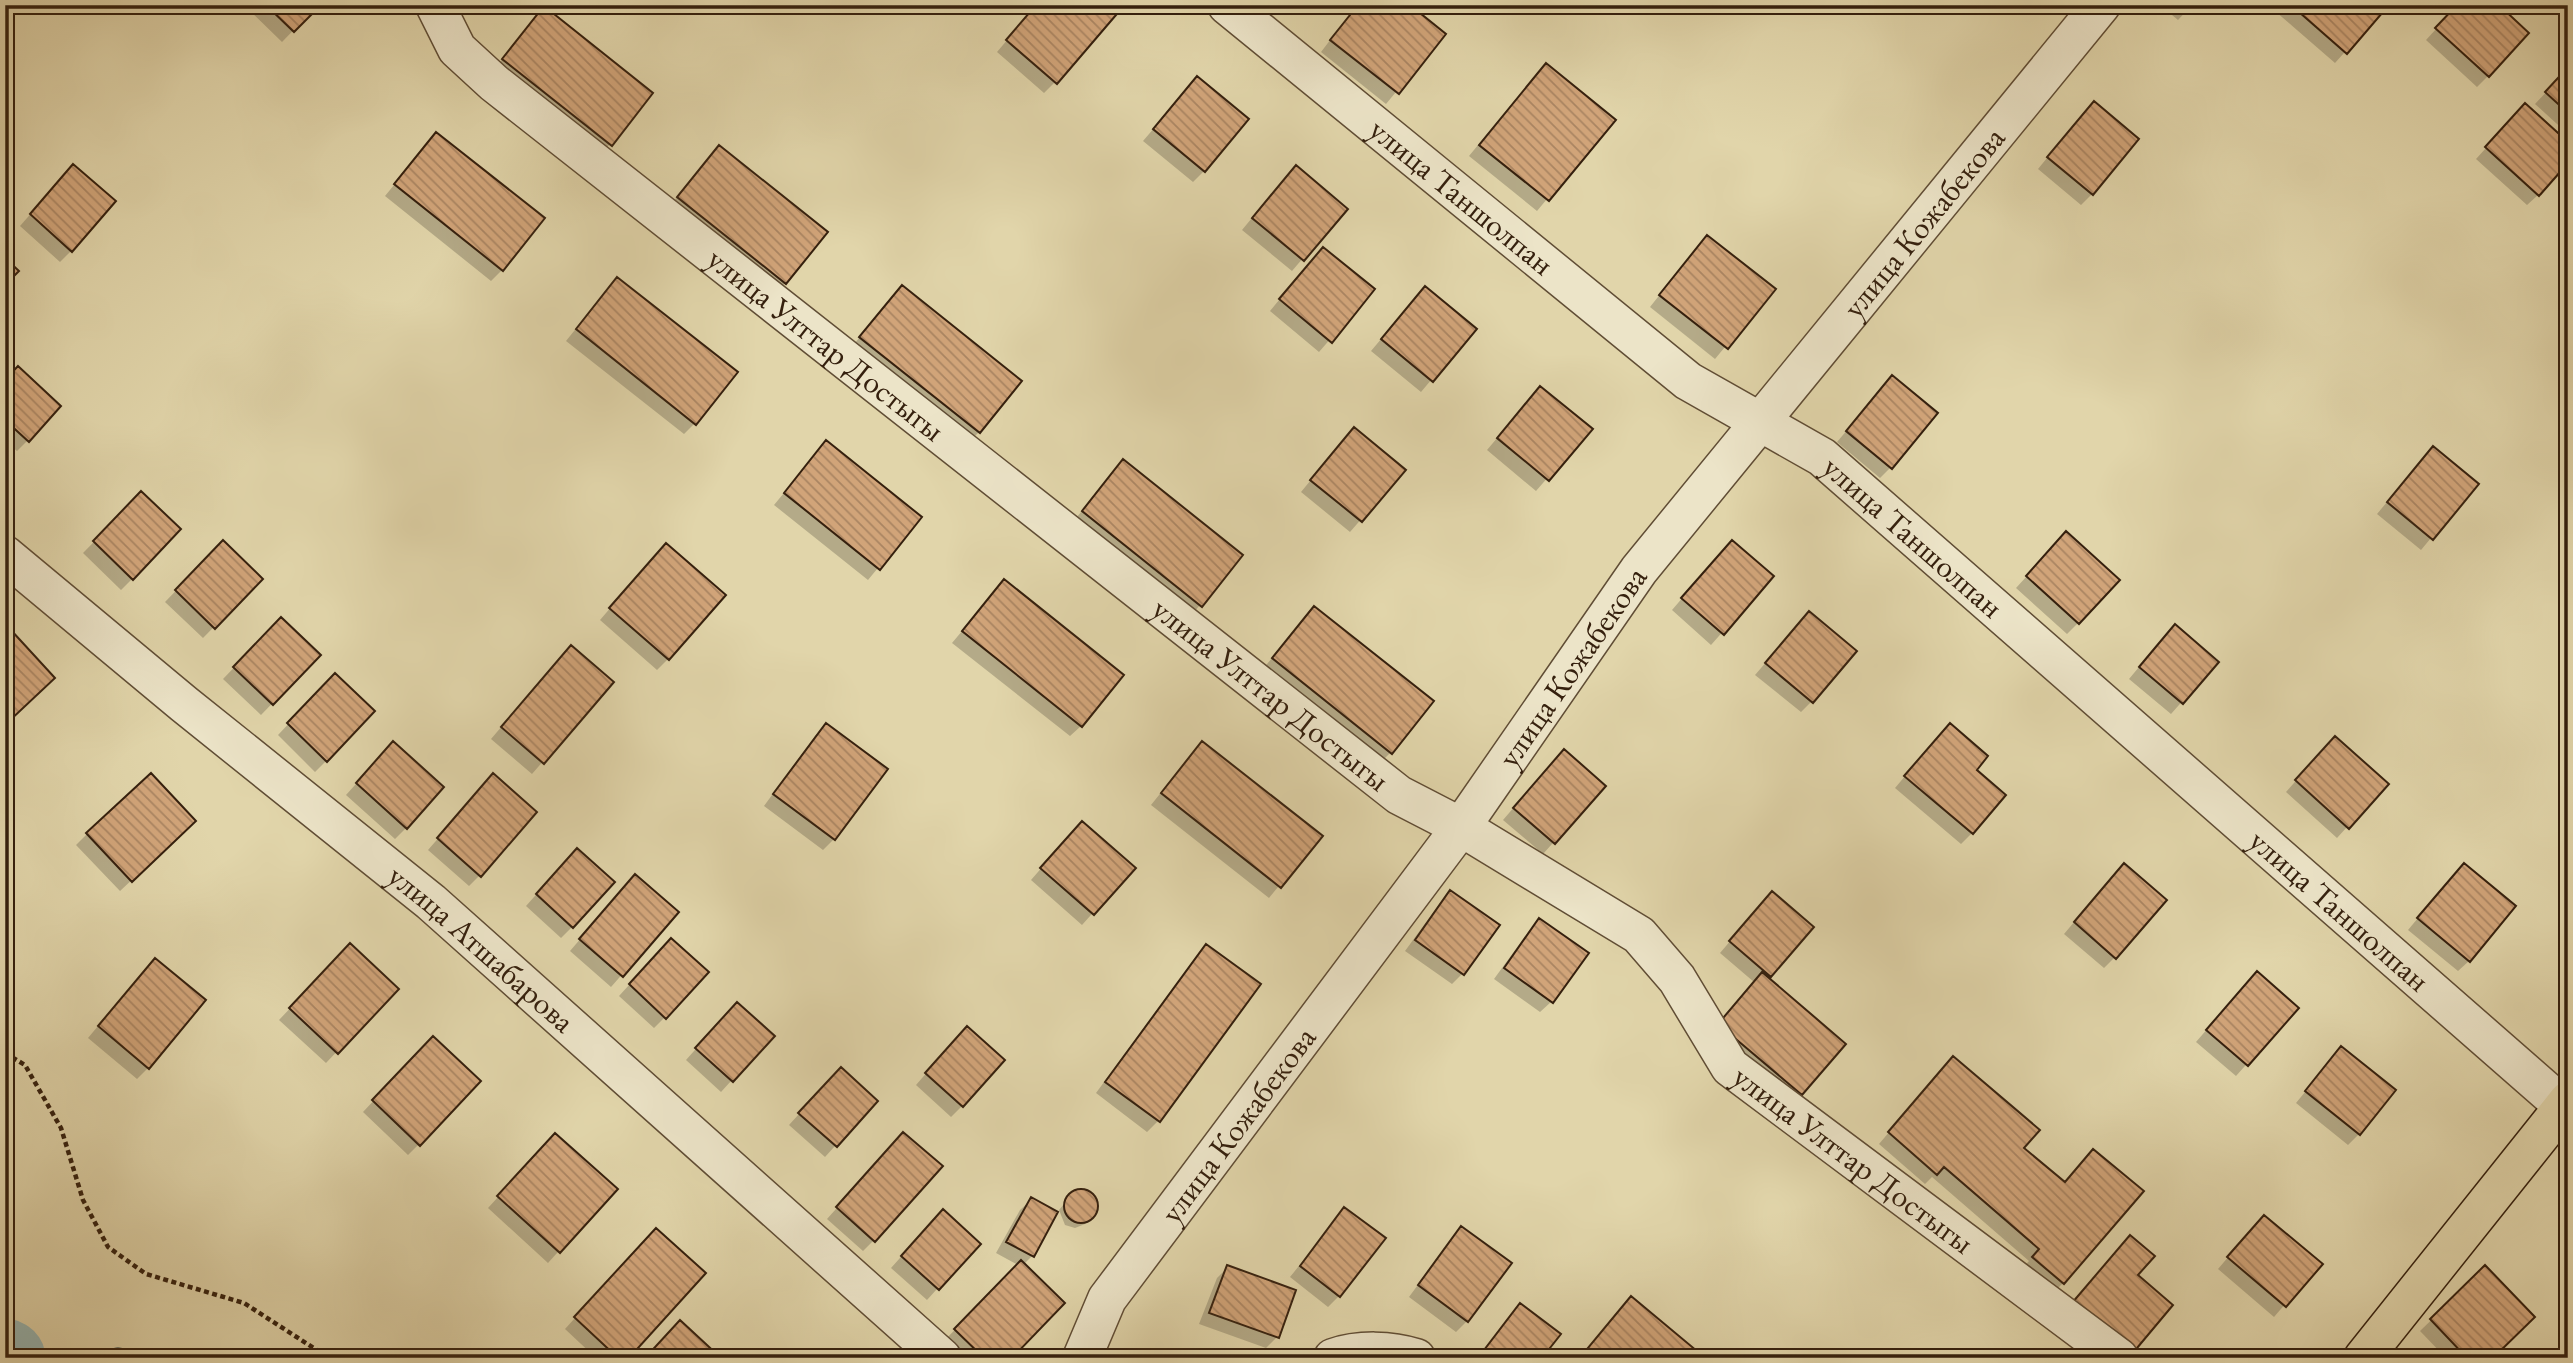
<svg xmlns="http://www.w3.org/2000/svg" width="2573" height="1363" font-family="'EB Garamond',serif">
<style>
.shadow{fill:#0003}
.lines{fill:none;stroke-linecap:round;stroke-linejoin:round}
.stream{stroke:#707a70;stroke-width:12}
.river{stroke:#97b6b2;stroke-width:75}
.building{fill:url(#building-back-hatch);stroke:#35200e;stroke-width:2}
.minor-casing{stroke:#604d35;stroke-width:41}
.major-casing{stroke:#35200e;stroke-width:41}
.path{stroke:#35200e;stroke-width:4.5;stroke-dasharray:5 3.5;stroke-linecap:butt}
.minor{stroke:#ece4c8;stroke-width:38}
.major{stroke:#e1d5aa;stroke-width:38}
.labels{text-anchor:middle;stroke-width:6;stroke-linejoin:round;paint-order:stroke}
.street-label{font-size:32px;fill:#35200e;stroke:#ece4c8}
</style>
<defs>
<pattern id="building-back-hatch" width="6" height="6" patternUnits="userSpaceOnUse" patternTransform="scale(1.75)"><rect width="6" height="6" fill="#d1a479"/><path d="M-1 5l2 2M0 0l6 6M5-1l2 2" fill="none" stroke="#aa8562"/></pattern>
</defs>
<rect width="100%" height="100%" fill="#e1d5aa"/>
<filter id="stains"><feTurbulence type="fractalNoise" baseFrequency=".00286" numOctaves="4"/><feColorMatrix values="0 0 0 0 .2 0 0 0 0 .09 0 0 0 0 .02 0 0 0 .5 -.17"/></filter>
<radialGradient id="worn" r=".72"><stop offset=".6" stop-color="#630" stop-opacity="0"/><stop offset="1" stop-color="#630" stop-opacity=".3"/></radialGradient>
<!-- shadow -->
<path class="shadow" d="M244 5H318L282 42Z
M1037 5 1055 82 1044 93 997 52Z
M1357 5H1408L1444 34 1386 104 1321 52Z
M2160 5H2192L2178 20Z
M2268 5H2387L2335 63Z
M2458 5 2488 76 2477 87 2426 40Z
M533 20 651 94 600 156 493 71Z
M2568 69V134L2535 104Z
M1535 76 1613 120 1537 211 1469 156Z
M1197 78 1204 171 1193 182 1143 141Z
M2083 114 2092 194 2081 205 2038 169Z
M2515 116 2538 195 2527 205 2476 159Z
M436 134 502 270 491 281 385 196Z
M719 147 785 283 774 294 667 209Z
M63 177 71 251 60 262 20 226Z
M1285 178 1345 209 1292 271 1242 230Z
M1697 248 1773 289 1715 359 1650 307Z
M1312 260 1373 290 1319 352 1270 311Z
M607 290 695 423 684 434 566 341Z
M891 299 979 432 968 443 850 349Z
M1414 300 1474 329 1421 392 1371 351Z
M1892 377 1891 467 1880 478 1837 442Z
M5 381 28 440 17 451 5 441Z
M1530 399 1590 429 1536 491 1487 450Z
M1344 440 1404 470 1350 532 1301 492Z
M826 442 920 517 868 580 774 505Z
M2422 460 2476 484 2421 550 2377 514Z
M1113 473 1241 555 1190 617 1072 523Z
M141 494 132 579 121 590 83 553Z
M223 542 261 579 203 638 165 602Z
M2055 545 2078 623 2067 634 2016 588Z
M1721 553 1772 576 1711 645 1672 610Z
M655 556 668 659 657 670 600 620Z
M1004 581 1081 726 1070 736 952 643Z
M1314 608 1391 752 1380 763 1262 670Z
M281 619 319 655 261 715 223 679Z
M1799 624 1811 702 1801 712 1755 675Z
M2164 637 2217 662 2171 714 2129 679Z
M560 658 612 682 532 774 491 739Z
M324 686 326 761 315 772 278 735Z
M826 725 834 839 823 850 764 806 815 736Z
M1939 736 1974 770 1972 833 1961 844 1895 788Z
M2324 749 2347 827 2337 838 2286 792Z
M1192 754 1320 836 1269 898 1151 805Z
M382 755 406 828 395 839 346 795Z
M1553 762 1604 786 1543 854 1503 820Z
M483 787 480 875 469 886 428 850Z
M183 832 120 891 76 845 87 834Z
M1071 834 1133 868 1082 925 1031 880Z
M566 861 572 927 561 938 526 906Z
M2113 876 2115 957 2104 968 2064 934Z
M2453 876 2469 961 2458 971 2408 930Z
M625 887 677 912 611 987 570 951Z
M1450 892 1463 973 1452 984 1405 951 1440 903Z
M1762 904 1811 927 1767 979 1843 1044 1789 1105 1708 1036 1754 982 1720 953Z
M1540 920 1551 1002 1540 1012 1494 979 1529 931Z
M1207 946 1258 984 1158 1121 1147 1132 1096 1093 1196 957Z
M660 951 665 1017 654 1028 619 996Z
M339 957 396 989 326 1063 279 1020Z
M144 971 148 1068 137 1079 88 1038Z
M2246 984 2297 1008 2236 1076 2196 1042Z
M726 1015 772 1036 721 1092 686 1060Z
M956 1039 962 1106 951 1117 916 1085Z
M2341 1048 2359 1134 2348 1145 2296 1103Z
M422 1049 419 1144 408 1155 363 1112Z
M1942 1070 2022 1148 2063 1283 2052 1294 2022 1269 2029 1261 1932 1177 1925 1184 1879 1144Z
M830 1080 876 1101 825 1157 789 1125Z
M893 1145 874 1240 863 1251 827 1219Z
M545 1146 615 1189 548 1263 488 1208Z
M1082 1191 1094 1199 1096 1209 1091 1218 1085 1224 1075 1228 1065 1225 1059 1210 1073 1193Z
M1031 1200 1032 1256 1023 1265 1009 1358H962L944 1341 1018 1265 996 1253 1020 1210Z
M1345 1209 1339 1296 1328 1307 1290 1277Z
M932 1222 978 1244 927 1300 891 1268Z
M2253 1228 2320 1264 2274 1317 2218 1269Z
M1462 1229 1467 1321 1456 1332 1409 1297 1451 1240Z
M645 1241 627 1358H596L565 1329Z
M1228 1267 1277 1337 1266 1348 1199 1324 1217 1278Z
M2485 1268 2490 1358H2446L2420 1331Z
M1620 1309 1689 1358H1580Z"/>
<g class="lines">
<!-- stream -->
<path class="stream" d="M101 1358 118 1353 138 1358"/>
<!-- river -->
<path class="river" d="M5 1356 8 1358"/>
</g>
<!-- building -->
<path class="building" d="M266 5H321L294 32Z
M1036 5H1105L1116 15 1057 84 1006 40Z
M1358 5H1410L1446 34 1399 94 1330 40Z
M2291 5H2389L2347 54Z
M2457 5H2499L2529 33 2489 77 2435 28Z
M544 6 653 93 612 146 502 59Z
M1546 63 1616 120 1549 201 1479 145Z
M2568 67V113L2545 92Z
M1197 76 1249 119 1205 172 1153 129Z
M2094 101 2139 139 2093 195 2047 157Z
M2525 103 2568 142V163L2539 196 2485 147Z
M436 132 545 218 503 271 394 184Z
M719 145 828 232 786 284 677 197Z
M73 164 116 201 72 252 30 214Z
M1296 165 1348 209 1304 261 1252 218Z
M1707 235 1776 289 1728 349 1659 295Z
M1323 247 1375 289 1332 343 1279 299Z
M5 258 19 271 5 285Z
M617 277 738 372 696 425 576 329Z
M902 285 1022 381 980 433 859 337Z
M1425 286 1477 329 1433 382 1381 339Z
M18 366 61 406 29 442 5 420V380Z
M1892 375 1938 413 1892 469 1846 431Z
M1540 386 1593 429 1549 481 1497 438Z
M1354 427 1406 470 1362 522 1310 480Z
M826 440 922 517 880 570 784 493Z
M2433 446 2479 484 2433 540 2387 502Z
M1123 459 1243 555 1202 607 1082 511Z
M141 491 181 529 133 580 93 541Z
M2066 531 2120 580 2079 624 2026 576Z
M223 540 263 579 215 629 175 590Z
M1732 540 1774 576 1724 635 1681 598Z
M666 543 726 595 669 660 609 608Z
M1004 579 1124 675 1082 727 962 631Z
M1314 606 1434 701 1392 754 1272 658Z
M1809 611 1857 651 1813 703 1765 663Z
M281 617 321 655 273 705 233 667Z
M2175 624 2219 662 2183 704 2139 667Z
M10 629 55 678 5 725V634Z
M571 645 614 682 544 764 501 727Z
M335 673 375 711 327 762 287 723Z
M826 723 888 769 835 840 773 794Z
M1950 723 1988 756 1977 770 2006 795 1973 834 1904 776Z
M2335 736 2389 784 2349 829 2295 780Z
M393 741 444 787 407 829 356 783Z
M1202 741 1323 836 1281 888 1161 793Z
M1564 749 1606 786 1555 844 1513 808Z
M151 773 196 821 132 882 86 833Z
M493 773 537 812 481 877 437 838Z
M1082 821 1136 868 1094 915 1040 868Z
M577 848 615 882 573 928 536 894Z
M2124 863 2167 900 2116 959 2074 922Z
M2464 863 2516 906 2470 962 2417 918Z
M635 874 679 912 623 977 579 939Z
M1450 890 1500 925 1464 975 1415 940Z
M1772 891 1814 927 1771 977 1729 941Z
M1539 918 1589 953 1553 1003 1504 968Z
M671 938 709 972 666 1019 629 984Z
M350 943 399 989 338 1054 289 1008Z
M1206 944 1261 984 1160 1122 1105 1082Z
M155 958 206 1000 149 1069 98 1026Z
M2257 971 2299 1008 2248 1066 2206 1030Z
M1762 972 1846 1044 1802 1095 1718 1024Z
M737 1002 775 1036 733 1082 695 1048Z
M967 1026 1005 1060 963 1107 925 1073Z
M433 1036 481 1081 420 1146 372 1100Z
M2341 1046 2396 1090 2360 1135 2305 1091Z
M1953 1056 2040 1130 2024 1148 2065 1182 2093 1149 2144 1191 2064 1284 2032 1257 2039 1249 1944 1167 1937 1175 1888 1132Z
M841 1067 878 1101 837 1147 798 1113Z
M903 1132 943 1166 875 1242 836 1207Z
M555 1133 618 1189 560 1253 497 1196Z
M1064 1206a17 17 0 1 1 34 0a17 17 0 1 1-34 0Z
M1031 1197 1058 1212 1034 1257 1006 1242Z
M1344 1207 1386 1238 1340 1297 1300 1266Z
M943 1209 981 1244 939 1290 901 1256Z
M2264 1215 2323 1264 2286 1307 2227 1257Z
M1461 1226 1512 1263 1468 1322 1418 1285Z
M656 1228 706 1273 629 1358H618L574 1317Z
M2130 1235 2155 1256 2138 1275 2173 1305 2132 1354 2072 1303Z
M1021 1260 1065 1303 1012 1358H984L954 1329Z
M1227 1265 1296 1290 1279 1338 1209 1313Z
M2485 1265 2535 1317 2493 1358H2467L2430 1319Z
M1631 1296 1697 1351 1691 1358H1598L1587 1349Z
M1520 1303 1561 1334 1542 1358H1478Z
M680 1320 721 1358H645Z"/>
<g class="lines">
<!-- minor casing -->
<g class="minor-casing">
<g id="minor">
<path id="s1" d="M435 5 457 49 494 83 1399 795 1461 827 1639 935 1677 979 1730 1067 2119 1358"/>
<path id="s2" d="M1227 5 1688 381 1822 457 2568 1110"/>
<path id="s3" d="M5 555 184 704 431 902 942 1358"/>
<path id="s4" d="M1082 1358 1107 1299 1461 827 1639 570 2101 5"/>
<path d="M1333 1358C1359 1349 1391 1350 1416 1358"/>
</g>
</g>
<!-- major casing -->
<g class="major-casing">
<path id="major" d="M2363 1358 2568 1101"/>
</g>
<!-- path -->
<path class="path" d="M5 1053 25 1065 61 1128 83 1200 108 1247 146 1274 244 1303 329 1358"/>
<!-- minor -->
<use href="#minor" class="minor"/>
<!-- major -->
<use href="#major" class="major"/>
</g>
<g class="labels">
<!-- street labels -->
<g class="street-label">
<text dy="11" stroke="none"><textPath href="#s2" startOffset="303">улица Таншолпан</textPath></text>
<text dy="11" stroke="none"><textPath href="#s4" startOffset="1416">улица Кожабекова</textPath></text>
<text dy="11" stroke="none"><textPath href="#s1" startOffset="522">улица Улттар Достыгы</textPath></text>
<text dy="11" stroke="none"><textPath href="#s2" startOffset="870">улица Таншолпан</textPath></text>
<text dy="11" stroke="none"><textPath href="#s4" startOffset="849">улица Кожабекова</textPath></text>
<text dy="11" stroke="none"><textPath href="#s1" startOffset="1088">улица Улттар Достыгы</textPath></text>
<text dy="11" stroke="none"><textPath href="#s2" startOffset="1437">улица Таншолпан</textPath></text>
<text dy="11" stroke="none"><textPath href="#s3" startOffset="618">улица Атшабарова</textPath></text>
<text dy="11" stroke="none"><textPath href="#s4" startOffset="282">улица Кожабекова</textPath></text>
<text dy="11" stroke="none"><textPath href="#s1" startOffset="1844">улица Улттар Достыгы</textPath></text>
</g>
</g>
<!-- margin -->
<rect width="2573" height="1363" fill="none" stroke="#e1d5aa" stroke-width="28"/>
<rect x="7" y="7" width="2559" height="1349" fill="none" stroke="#35200e" stroke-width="3.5"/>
<rect x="14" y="14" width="2545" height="1335" fill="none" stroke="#35200e" stroke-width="2"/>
<rect width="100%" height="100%" filter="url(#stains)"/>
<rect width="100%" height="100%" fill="url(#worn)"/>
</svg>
